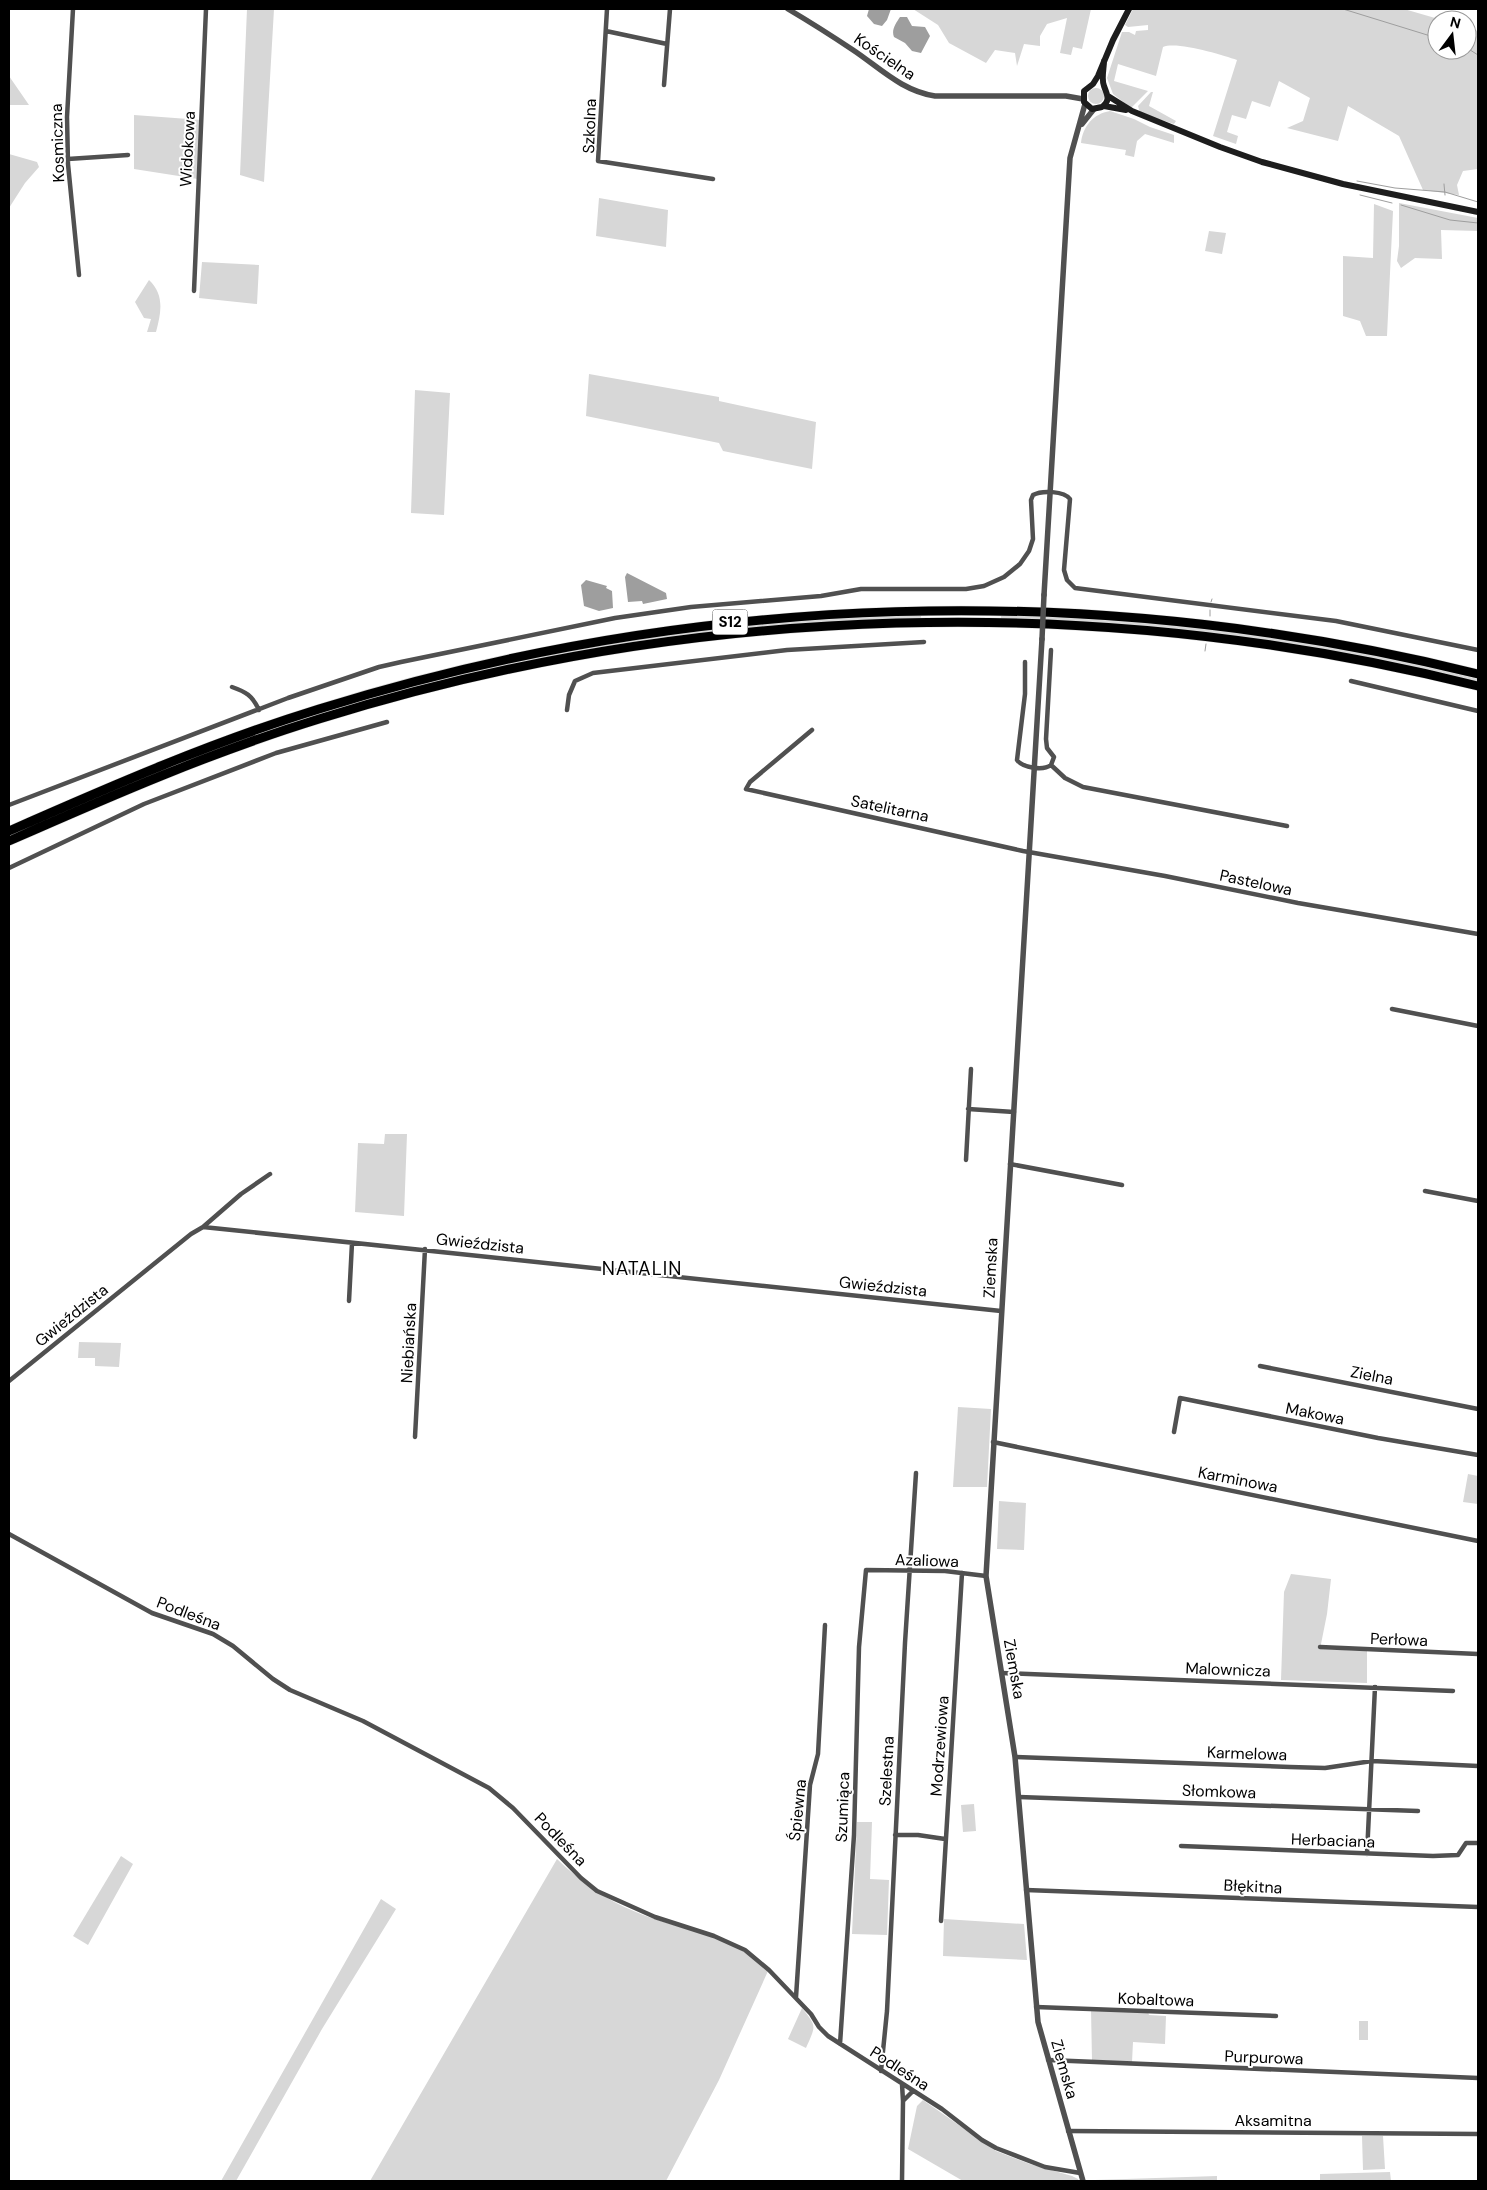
<svg xmlns="http://www.w3.org/2000/svg" width="1487" height="2190" font-family="'DM Sans',sans-serif">
<style>
.green{fill:#d7d7d7}
.water{fill:#9e9e9e}
.lines{fill:none;stroke-linecap:round;stroke-linejoin:round}
.stream{stroke:#9e9e9e;stroke-width:1}
.motorway-casing{stroke:#dbdbdb;stroke-width:10}
.minor{stroke:#505050;stroke-width:4.5}
.tertiary{stroke:#505050;stroke-width:5.5}
.secondary{stroke:#1d1d1d;stroke-width:6}
.motorway{stroke:#000;stroke-width:9}
.tertiary-bridge{stroke:#505050;stroke-width:5.5}
.labels{text-anchor:middle;stroke-width:4;stroke-linejoin:round;paint-order:stroke}
.shield{fill:#fff;stroke:#4c4c4c;stroke-width:1}
.shield-label{font-size:15px;font-weight:bold;fill:#000}
.street-label{font-size:16px;fill:#000;stroke:#fff}
.quarter-label{font-size:19px;letter-spacing:1px;fill:#000;stroke:#fff}
</style>
<rect width="100%" height="100%" fill="#fff"/>
<!-- green -->
<path class="green" d="M247 9H274L264 182 240 175Z
M913 9H1091L1082 49 1073 47 1071 55 1060 53 1067 18 1047 24 1040 36V46L1024 44 1017 66 1015 53 995 50 986 63 949 43 938 25Z
M1133 9H1404L1442 20H1437V50H1467V27L1478 31V169L1463 171 1457 185 1459 195 1423 190 1399 136 1348 106 1338 141 1287 128 1303 121 1310 98 1279 81 1270 107 1252 101 1246 119 1232 115 1227 132 1238 136 1236 144 1213 136 1237 60C1222 55 1177 41 1163 47L1156 76 1118 64 1114 81 1148 91 1131 108 1113 94 1107 78 1122 32H1129L1135 35 1136 31 1148 30V25L1128 27 1125 25Z
M9 76 29 105H9Z
M1088 96a8 8 0 1 1 16 0a8 8 0 1 1-16 0Z
M1151 92H1153L1149 106 1176 121 1174 124 1140 113 1138 106Z
M1110 111 1134 119 1150 127 1174 135V143L1145 134 1137 141 1134 157 1125 155 1126 150 1081 143C1083 126 1093 114 1110 111Z
M134 115 202 120 198 179 134 169Z
M9 154 37 162 39 167 25 183 9 208Z
M599 198 668 210 666 247 596 236Z
M1399 203 1478 218V231L1441 230 1442 259 1415 258 1401 268 1397 261 1399 246Z
M1374 204 1393 211 1387 336H1366L1360 321 1343 316V256L1373 258Z
M1209 231 1226 233 1222 254 1205 251Z
M202 262 259 265 257 304 199 298Z
M149 280C165 295 161 313 156 332H147L151 319 144 318 135 302Z
M589 374 719 397V401L816 422 812 469 723 451 719 443 586 416Z
M415 390 450 393 444 515 411 513Z
M921 615V618C725 624 529 650 341 708 289 724 239 745 189 765 129 790 69 814 9 838V835C100 795 191 753 286 722 391 688 500 661 609 643 712 625 817 619 921 615Z
M1001 615C1082 618 1163 623 1243 633 1322 643 1401 660 1478 679V683C1400 667 1322 649 1243 638 1163 626 1082 621 1001 619Z
M385 1134H407L404 1216 355 1212 358 1143 384 1144Z
M79 1342 121 1343 119 1367 95 1366V1358H78Z
M958 1407 991 1409 987 1487H953Z
M1468 1474 1478 1476V1504L1463 1502Z
M999 1501 1026 1503 1024 1550 997 1549Z
M1291 1574 1331 1579 1327 1614 1320 1649 1367 1651V1683L1281 1680 1284 1592Z
M974 1804 976 1831 963 1832 961 1805Z
M857 1822H872L870 1879 889 1880 887 1935 852 1934Z
M121 1856 133 1864 88 1945 73 1936Z
M557 1859C581 1882 606 1900 636 1912 671 1927 712 1932 744 1952 753 1957 760 1965 768 1971L719 2080 666 2181H370Z
M381 1899 396 1909 322 2029 236 2181H221Z
M944 1919 1024 1924 1027 1960 943 1956Z
M802 2008C817 2027 816 2025 806 2048L788 2039Z
M1091 2009 1148 2012 1149 2015 1166 2016 1165 2044 1133 2042 1132 2062 1092 2060Z
M1359 2021H1368V2040H1359Z
M923 2100 996 2151 1030 2164 1072 2176 1078 2179 1079 2181H963L908 2149 917 2106Z
M1362 2136H1383L1385 2169 1363 2170Z
M1390 2172 1391 2181H1320V2174Z
M1217 2176V2181L1095 2180Z"/>
<!-- water -->
<path class="water" d="M869 9H891L887 20 882 26 874 24 867 16Z
M900 17H907L912 26 925 27 930 36 921 53 912 51 905 43 894 37C891 30 896 23 900 17Z
M627 573 666 593 667 599 643 604 642 601 628 602 625 577Z
M586 580 607 586 606 588 612 591 613 608 599 611 584 606 581 585Z"/>
<g class="lines">
<!-- stream -->
<path class="stream" d="M1137 9H1149
M1343 9 1437 38
M1467 48 1478 55
M1357 181 1395 188 1445 192 1478 202
M1444 184 1445 195
M1360 195 1392 203
M1401 205 1450 220 1478 223
M1211 602 1212 599
M1210 616V610
M1205 651 1206 644"/>
<!-- motorway casing -->
<g class="motorway-casing">
<path id="motorway" d="M9 831C111 786 212 742 319 709 698 591 1093 579 1478 674
M9 841C111 796 212 752 319 719 694 602 1097 591 1478 686"/>
</g>
<!-- minor -->
<path class="minor" d="M73 9 67 117 68 164 79 275
M607 9 598 161 713 179
M606 31 667 44
M664 85 670 9
M68 159 128 155
M194 291 206 9
M1025 662V694L1017 760C1023 768 1043 771 1051 765L1054 757 1047 748 1046 739 1051 650
M1351 681 1478 711
M232 687C246 692 252 695 259 710
M567 710 569 695 575 681 593 673 787 650 924 642
M812 730 750 782 746 789 1023 851 1165 876 1298 903 1478 934
M1051 765 1065 778 1083 787 1287 826
M9 805 288 698 379 667 401 662 615 618 691 607 821 596 861 589H966L984 586 1004 577 1020 564 1029 551 1033 539 1031 500 1033 495C1042 490 1064 491 1070 499L1064 570 1067 580 1075 588 1336 621 1478 650
M9 868 144 804 276 753 387 722
M1392 1009 1478 1026
M968 1109 1014 1112
M966 1160 971 1069
M1010 1164 1122 1185
M1425 1191 1478 1201
M203 1227 241 1194 270 1174
M349 1301 352 1243
M1260 1366 1478 1409
M9 1381 191 1234 203 1227 1001 1311
M1174 1432 1180 1398 1378 1438 1478 1455
M415 1437 425 1249
M993 1442 1478 1541
M9 1534 152 1613 213 1634 233 1646 273 1679 290 1690 363 1721 489 1788 513 1808 581 1878 597 1891 655 1917 714 1936 745 1950 769 1970 811 2014 819 2027 828 2036 942 2109 982 2140 996 2148 1045 2167 1080 2173
M1320 1647 1478 1654
M1002 1673 1453 1691
M1015 1757 1290 1767 1325 1768 1372 1761 1478 1766
M1019 1797 1418 1811
M895 1835H918L945 1839
M1181 1846 1433 1856 1458 1855 1466 1843H1478
M1367 1854 1375 1687
M1026 1890 1478 1907
M941 1921 962 1573
M796 1997 810 1785 818 1754 825 1625
M1036 2007 1276 2016
M840 2044 854 1835 859 1647 866 1570 945 1571 986 1576
M1048 2060 1478 2078
M881 2071 887 2011 905 1643 916 1473
M902 2084 903 2101
M1068 2131 1478 2134
M902 2181 903 2101 913 2091"/>
<!-- tertiary -->
<path class="tertiary" d="M788 9C810 22 832 36 853 50 880 68 902 91 935 96H1066L1083 99
M1082 124 1094 109
M1044 595 1070 158 1085 104
M1042 639 986 1576 1015 1757 1038 2022 1083 2181"/>
<!-- secondary -->
<path class="secondary" d="M1104 61C1104 68 1101 79 1104 86 1107 95 1111 100 1102 107L1092 109 1084 102V91L1093 84 1098 76 1113 40 1129 9
M1108 96 1132 111 1220 147 1262 162 1343 184 1478 212
M1104 106 1126 110"/>
<!-- motorway -->
<use href="#motorway" class="motorway"/>
<!-- tertiary-bridge -->
<path class="tertiary-bridge" d="M1042 639 1044 595"/>
</g>
<g class="labels">
<!-- shield labels -->
<rect class="shield" x="712.5" y="609.5" width="35" height="25" rx="4"/>
<g class="shield-label">
<text x="730" y="627">S12</text>
</g>
<!-- street labels -->
<g class="street-label">
<text transform="translate(885 56) rotate(34)" y="6">Kościelna</text>
<text transform="translate(589 126) rotate(-88)" y="6">Szkolna</text>
<text transform="translate(57 143) rotate(-92)" y="6">Kosmiczna</text>
<text transform="translate(187 149) rotate(-87)" y="6">Widokowa</text>
<text transform="translate(890 808) rotate(12)" y="6">Satelitarna</text>
<text transform="translate(1256 882) rotate(12)" y="6">Pastelowa</text>
<text transform="translate(480 1243) rotate(6)" y="6">Gwieździsta</text>
<text transform="translate(990 1268) rotate(-87)" y="6">Ziemska</text>
<text transform="translate(883 1286) rotate(6)" y="6">Gwieździsta</text>
<text transform="translate(71 1315) rotate(-39)" y="6">Gwieździsta</text>
<text transform="translate(408 1343) rotate(-87)" y="6">Niebiańska</text>
<text transform="translate(1372 1375) rotate(11)" y="6">Zielna</text>
<text transform="translate(1315 1413) rotate(11)" y="6">Makowa</text>
<text transform="translate(1238 1479) rotate(11)" y="6">Karminowa</text>
<text transform="translate(927 1560) rotate(2)" y="6">Azaliowa</text>
<text transform="translate(189 1613) rotate(21)" y="6">Podleśna</text>
<text transform="translate(1399 1639) rotate(2)" y="6">Perłowa</text>
<text transform="translate(1015 1669) rotate(80)" y="6">Ziemska</text>
<text transform="translate(1228 1669) rotate(2)" y="6">Malownicza</text>
<text transform="translate(939 1746) rotate(-86)" y="6">Modrzewiowa</text>
<text transform="translate(1247 1753) rotate(2)" y="6">Karmelowa</text>
<text transform="translate(886 1771) rotate(-87)" y="6">Szelestna</text>
<text transform="translate(1219 1791) rotate(2)" y="6">Słomkowa</text>
<text transform="translate(842 1807) rotate(-88)" y="6">Szumiąca</text>
<text transform="translate(797 1810) rotate(-84)" y="6">Śpiewna</text>
<text transform="translate(561 1839) rotate(46)" y="6">Podleśna</text>
<text transform="translate(1333 1840) rotate(2)" y="6">Herbaciana</text>
<text transform="translate(1253 1886) rotate(3)" y="6">Błękitna</text>
<text transform="translate(1156 1999) rotate(2)" y="6">Kobaltowa</text>
<text transform="translate(1264 2057) rotate(2)" y="6">Purpurowa</text>
<text transform="translate(900 2068) rotate(33)" y="6">Podleśna</text>
<text transform="translate(1065 2069) rotate(74)" y="6">Ziemska</text>
<text x="1273" y="2126">Aksamitna</text>
</g>
<!-- quarter labels -->
<g class="quarter-label">
<text x="642" y="1275">NATALIN</text>
</g>
</g>
<!-- border -->
<rect width="1487" height="2190" fill="none" stroke="#000000" stroke-width="20"/>
<!-- north arrow -->
<g transform="translate(1452 35) rotate(15)"><circle r="24" fill="#ffffff" stroke="#999999"/>
<path d="M0-4L9 19L0 12L-9 19Z" fill="#000000"/>
<text y="-8" font-size="14" font-weight="bold" text-anchor="middle" fill="#000000">N</text>
</g>
</svg>
